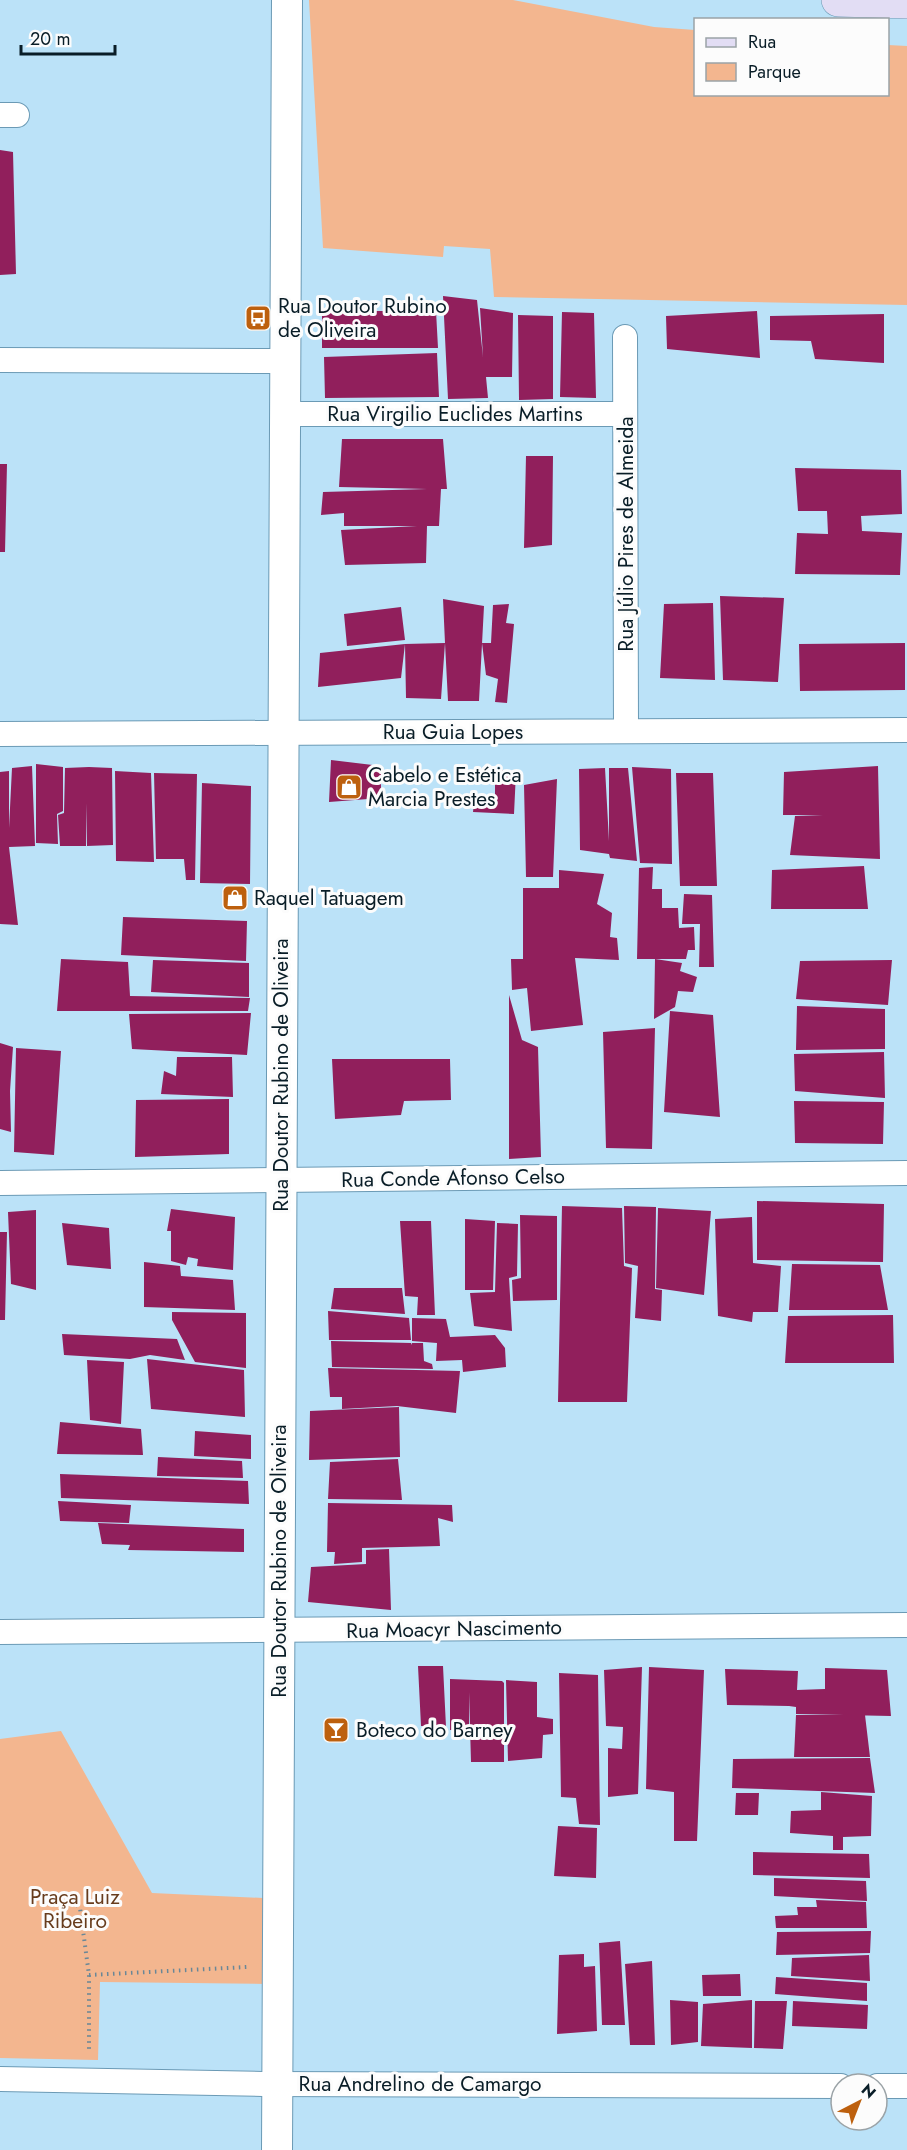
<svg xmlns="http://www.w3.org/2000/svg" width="907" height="2150" font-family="Jost,sans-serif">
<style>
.green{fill:#f3b68f}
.building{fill:#911f5c}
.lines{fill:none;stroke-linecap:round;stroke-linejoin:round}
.minor-casing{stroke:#6b9ab5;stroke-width:26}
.tertiary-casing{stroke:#6b9ab5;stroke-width:32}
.secondary-casing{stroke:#6b9ab5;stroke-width:34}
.path{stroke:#698797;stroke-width:4;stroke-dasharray:1.5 4.5;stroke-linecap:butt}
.minor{stroke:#fff;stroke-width:24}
.tertiary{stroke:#fff;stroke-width:30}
.secondary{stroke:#e2ddf4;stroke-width:33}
.labels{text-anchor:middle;stroke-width:6;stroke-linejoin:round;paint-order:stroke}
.poi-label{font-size:21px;fill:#091d27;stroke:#fcfcfc;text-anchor:start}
.street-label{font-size:21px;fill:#091d27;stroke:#fcfcfc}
.park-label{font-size:21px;fill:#673c1d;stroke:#fcfcfc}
</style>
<rect width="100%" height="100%" fill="#bbe2f8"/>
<!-- green -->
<path class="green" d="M309 0H513L654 27 695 30 696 94H888V45L907 46V305L494 297 490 249 444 246 443 257 323 248Z
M61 1731 152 1893 263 1898 267 1984 100 1982 98 2060 0 2058V1739Z"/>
<!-- building -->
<path class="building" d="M0 150 13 152 16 274 0 275Z
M443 296 477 300 483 357 480 308 513 313 512 377H486L488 398 448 399Z
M322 311H436L438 348H322Z
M757 311 760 358 667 349 666 316Z
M562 312 594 313 596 398 560 397Z
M884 314V363L815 359 811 341 770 340V316Z
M518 315 553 316V399L519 400Z
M437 353 439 397 325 398 324 357Z
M342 439H443L447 489H441L439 526H427L426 563 345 565 341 530 417 526H344V513L321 515 323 492 427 489 339 487Z
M526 456H553L552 545 524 548Z
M0 464H7L5 552H0Z
M795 468 901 470 902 514 861 516 862 531 902 533 900 575 795 574 797 533 828 534 827 511H798Z
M720 596 784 598 778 682 723 680Z
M443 599 484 606 479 701H448L445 643 441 699 406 698 405 644 445 643Z
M713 603 715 680 660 678 664 604Z
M509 604 506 623 514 624 507 703 495 702 498 679 486 675 482 643H491L493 605Z
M401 607 405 640 347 646 344 614Z
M905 643V690L800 691 799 644Z
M405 644 401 678 318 687 320 653Z
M331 760 381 766V798L329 802Z
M36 764 63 767V811L57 814 58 844 36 843Z
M32 766 35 846 9 847 18 925 0 924V772L9 771V828L12 768Z
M878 766 880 859 790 855 795 816 823 815H783L784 772Z
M89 767 112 768 113 845 87 846V803L86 846H60L58 815 64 813 65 768Z
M632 767 671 769 672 864 640 863Z
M605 768 609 841V768H628L637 861 610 858 609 854 580 850 579 769Z
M495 769 516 772 514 814 473 812 475 794 495 796Z
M115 771 151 773 154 862 116 861Z
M154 773 197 774 195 880H186L184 859H156Z
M676 773H713L717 886H680Z
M557 779 553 877H526L524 785Z
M202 783 251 786 250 884 200 883Z
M864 866 868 909H771L772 870Z
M653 867 652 889H662V908H678L679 928 694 927 695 950H688L686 959H655L682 963 680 971 697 977 693 992 678 991 675 1007 654 1019 655 959H637L639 868Z
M559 870 604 874 597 904 612 913 610 937 617 938 619 960 575 958 583 1025 531 1031 527 988 512 990 511 959H523V888H559Z
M684 894 712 895 714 967H699L700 924H682Z
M123 917 247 921 246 961 121 955Z
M61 959 128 962 130 996 250 998 248 1011H57Z
M153 960 249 963V997L151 992Z
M892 960 888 1005 796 999 800 961Z
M509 995 522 1040 538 1047 541 1157 509 1159Z
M797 1006 885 1009V1049L796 1050Z
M670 1011 713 1015 720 1117 664 1112Z
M251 1013 247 1055 132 1049 129 1014Z
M655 1028 652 1149 606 1148 603 1032Z
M0 1043 13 1047 10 1091 11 1132 0 1129Z
M16 1048 61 1051 54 1155 14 1152Z
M884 1052 885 1098 795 1091 794 1054Z
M177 1057H232L233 1097 161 1094 164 1071 176 1076Z
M332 1059H450L451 1100 404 1101 401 1115 335 1119Z
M229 1099V1154L135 1157 136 1100Z
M794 1101 884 1102 883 1144 795 1143Z
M757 1201 884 1204 883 1262 757 1260Z
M562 1206 622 1208 624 1266 632 1268 627 1402H558Z
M624 1206 656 1207 655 1289 662 1290 661 1321 635 1318 638 1266 625 1263Z
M658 1208 711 1211 704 1295 656 1288Z
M171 1209 235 1217 233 1270 197 1266 198 1259 188 1257 186 1265 171 1261V1231H167Z
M36 1210V1290L11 1284 8 1212Z
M520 1215 557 1216V1300L513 1301 512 1280 521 1278Z
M752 1217 753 1263 781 1266 778 1312H753L752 1322 718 1316 715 1219Z
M465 1219 495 1221 493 1290H465Z
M400 1221H431L435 1315H417L418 1297 405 1296Z
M62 1223 109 1228 111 1269 67 1265Z
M497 1223 518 1224 517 1276 509 1278 512 1331 474 1326 470 1293 495 1292Z
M0 1232H7L5 1320H0Z
M144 1262 180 1266 181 1276 233 1280 235 1310 144 1307Z
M792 1264 880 1265 888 1310H789Z
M334 1288H402L405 1314 331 1309Z
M328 1311 409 1318 411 1340H329Z
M172 1312 246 1313V1368L195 1362 172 1320Z
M893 1315 894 1363H785L788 1316Z
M412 1318 446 1319 450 1337 495 1335 505 1348 506 1367 463 1372 462 1360 436 1361 437 1343 412 1341Z
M62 1334 177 1339 185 1360 150 1355 130 1359 64 1355Z
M331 1341 411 1343 412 1345V1343H423L424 1361 432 1364 433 1369 332 1367Z
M147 1359 244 1370 245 1417 151 1409Z
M87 1360 124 1362 121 1424 90 1420Z
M328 1368 460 1371 456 1413 397 1406 342 1409V1397H330Z
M399 1407 400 1457 309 1460 310 1411Z
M60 1422 141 1429 143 1455 57 1454Z
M195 1431 251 1435V1459L194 1456Z
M158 1457 242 1461 243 1478 157 1476Z
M398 1459 402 1500 328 1499 330 1462Z
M60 1474 248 1481 249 1504 61 1498Z
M58 1501 131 1505 129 1523 60 1521Z
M328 1503 452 1505 453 1522 438 1518 440 1546 362 1548V1562L334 1564 335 1552H327Z
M98 1523 244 1529V1552L128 1550 130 1545 102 1544Z
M389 1549 391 1610 308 1602 311 1567 366 1564V1550Z
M418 1666H443L446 1727 421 1726Z
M642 1667 638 1794 608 1797V1748L622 1749 623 1727 606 1726 604 1670Z
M649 1667 704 1670 697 1841H674V1792L646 1789Z
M825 1668 887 1670 891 1716 796 1714V1707L789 1706 727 1705 725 1669 798 1671 797 1690 825 1689Z
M559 1673 598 1675 600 1825 579 1824 576 1798 561 1797Z
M450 1679 502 1681 504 1683V1762H471L469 1692V1731L450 1730Z
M506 1680 537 1682V1717L553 1719V1734L543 1735 542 1758 508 1761Z
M796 1715H865L870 1757H794Z
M870 1758 875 1793 732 1788 733 1759Z
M821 1792 872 1796 871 1836 843 1837V1850H833V1836L790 1833 791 1811 821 1810Z
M736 1793H759L758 1815H735Z
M558 1826 597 1828 596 1878 554 1876Z
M753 1852 869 1854 870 1878 753 1875Z
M774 1878 866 1881 867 1901 774 1896Z
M816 1900 866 1902 867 1928H776L775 1916 798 1915 797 1907H817Z
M871 1931 870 1953 776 1955 777 1932Z
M620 1941 625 2025H602L599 1943Z
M584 1954V1967L595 1966 597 2031 557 2034 559 1955Z
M869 1955 870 1981 791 1976 792 1958Z
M652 1961 655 2045H630L625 1964Z
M740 1974 741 1996H703L702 1975Z
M776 1977 867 1983V2001L775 1994Z
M670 2000 698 2002V2042L671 2045Z
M752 2000V2048L701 2046 703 2004Z
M755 2001H787L783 2049 754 2048Z
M793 2001 868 2005 867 2029 792 2026Z"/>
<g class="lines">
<!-- minor casing -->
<g class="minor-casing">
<path id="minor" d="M0 115H17
M625 337 626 731
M0 360 285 361
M285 414H625
M0 734 907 730
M0 1183 907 1173
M0 1632 907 1625
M0 2079 263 2084 841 2086
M877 2086H907"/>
</g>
<!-- tertiary casing -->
<g class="tertiary-casing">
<path id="tertiary" d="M277 2150 287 0"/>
</g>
<!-- secondary casing -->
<g class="secondary-casing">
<path id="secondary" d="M838 0 907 2"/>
</g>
<!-- path -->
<path class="path" d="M66 1902 75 1903 80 1908 89 1975V2052
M89 1975 247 1967"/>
<!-- minor -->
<use href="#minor" class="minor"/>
<!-- tertiary -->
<use href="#tertiary" class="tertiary"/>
<!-- secondary -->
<use href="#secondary" class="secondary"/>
</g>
<!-- icons -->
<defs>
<g id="bus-square" transform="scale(1.35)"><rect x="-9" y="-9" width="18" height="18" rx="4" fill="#bd600e" stroke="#fcfcfc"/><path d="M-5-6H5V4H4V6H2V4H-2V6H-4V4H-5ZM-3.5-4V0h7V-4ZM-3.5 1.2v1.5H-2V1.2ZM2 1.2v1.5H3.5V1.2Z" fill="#fff"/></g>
<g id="shop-square" transform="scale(1.35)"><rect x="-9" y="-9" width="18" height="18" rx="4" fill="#bd600e" stroke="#fcfcfc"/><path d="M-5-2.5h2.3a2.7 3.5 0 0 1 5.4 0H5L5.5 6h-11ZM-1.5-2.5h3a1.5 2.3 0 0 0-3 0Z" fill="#fff"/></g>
<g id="bar-square" transform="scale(1.35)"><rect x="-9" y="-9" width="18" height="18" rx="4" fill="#bd600e" stroke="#fcfcfc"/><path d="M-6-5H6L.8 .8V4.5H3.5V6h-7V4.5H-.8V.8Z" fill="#fff"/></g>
</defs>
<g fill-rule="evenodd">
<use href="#bus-square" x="258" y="318"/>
<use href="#shop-square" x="349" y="787"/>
<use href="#shop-square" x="235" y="898"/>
<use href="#bar-square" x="336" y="1730"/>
</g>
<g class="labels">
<!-- poi labels -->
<g class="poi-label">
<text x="278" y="313">Rua Doutor Rubino<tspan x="278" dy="24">de Oliveira</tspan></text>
<text x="368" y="782">Cabelo e Estética<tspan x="368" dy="24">Marcia Prestes</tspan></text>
<text x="254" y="905">Raquel Tatuagem</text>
<text x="356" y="1737">Boteco do Barney</text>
</g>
<!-- street labels -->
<g class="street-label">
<text x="455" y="421">Rua Virgilio Euclides Martins</text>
<text transform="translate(626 534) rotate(-90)" y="7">Rua Júlio Pires de Almeida</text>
<text x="453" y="739">Rua Guia Lopes</text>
<text transform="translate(281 1075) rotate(-90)" y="7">Rua Doutor Rubino de Oliveira</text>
<text transform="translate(453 1178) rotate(-1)" y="7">Rua Conde Afonso Celso</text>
<text transform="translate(279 1561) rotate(-90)" y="7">Rua Doutor Rubino de Oliveira</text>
<text transform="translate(454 1629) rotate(-1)" y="7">Rua Moacyr Nascimento</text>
<text x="420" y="2091">Rua Andrelino de Camargo</text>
</g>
<!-- park labels -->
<g class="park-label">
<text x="75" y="1904">Praça Luiz<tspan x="75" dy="24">Ribeiro</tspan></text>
</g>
</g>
<!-- legend -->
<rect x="694" y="18" width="195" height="78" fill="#fcfcfc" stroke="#9ba3a7" stroke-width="1.5"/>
<rect x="706" y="38" width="30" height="9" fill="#e2ddf4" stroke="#9ba3a7" stroke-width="1.5"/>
<text x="748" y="48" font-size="18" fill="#091d27">Rua</text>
<rect x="706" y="63" width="30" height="18" fill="#f3b68f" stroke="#9ba3a7" stroke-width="1.5"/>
<text x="748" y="78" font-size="18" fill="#091d27">Parque</text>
<!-- north arrow -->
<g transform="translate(859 2102) rotate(42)"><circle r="28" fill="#fcfcfc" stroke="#9ba3a7" stroke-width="1.5"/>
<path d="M0-4.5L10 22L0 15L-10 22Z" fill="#bd600e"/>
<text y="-9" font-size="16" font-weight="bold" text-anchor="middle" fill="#091d27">N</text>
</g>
<!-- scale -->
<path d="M21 45v9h94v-9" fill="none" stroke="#091d27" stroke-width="3"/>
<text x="30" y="45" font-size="18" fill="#091d27" stroke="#fcfcfc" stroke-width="4.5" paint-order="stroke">20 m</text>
</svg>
